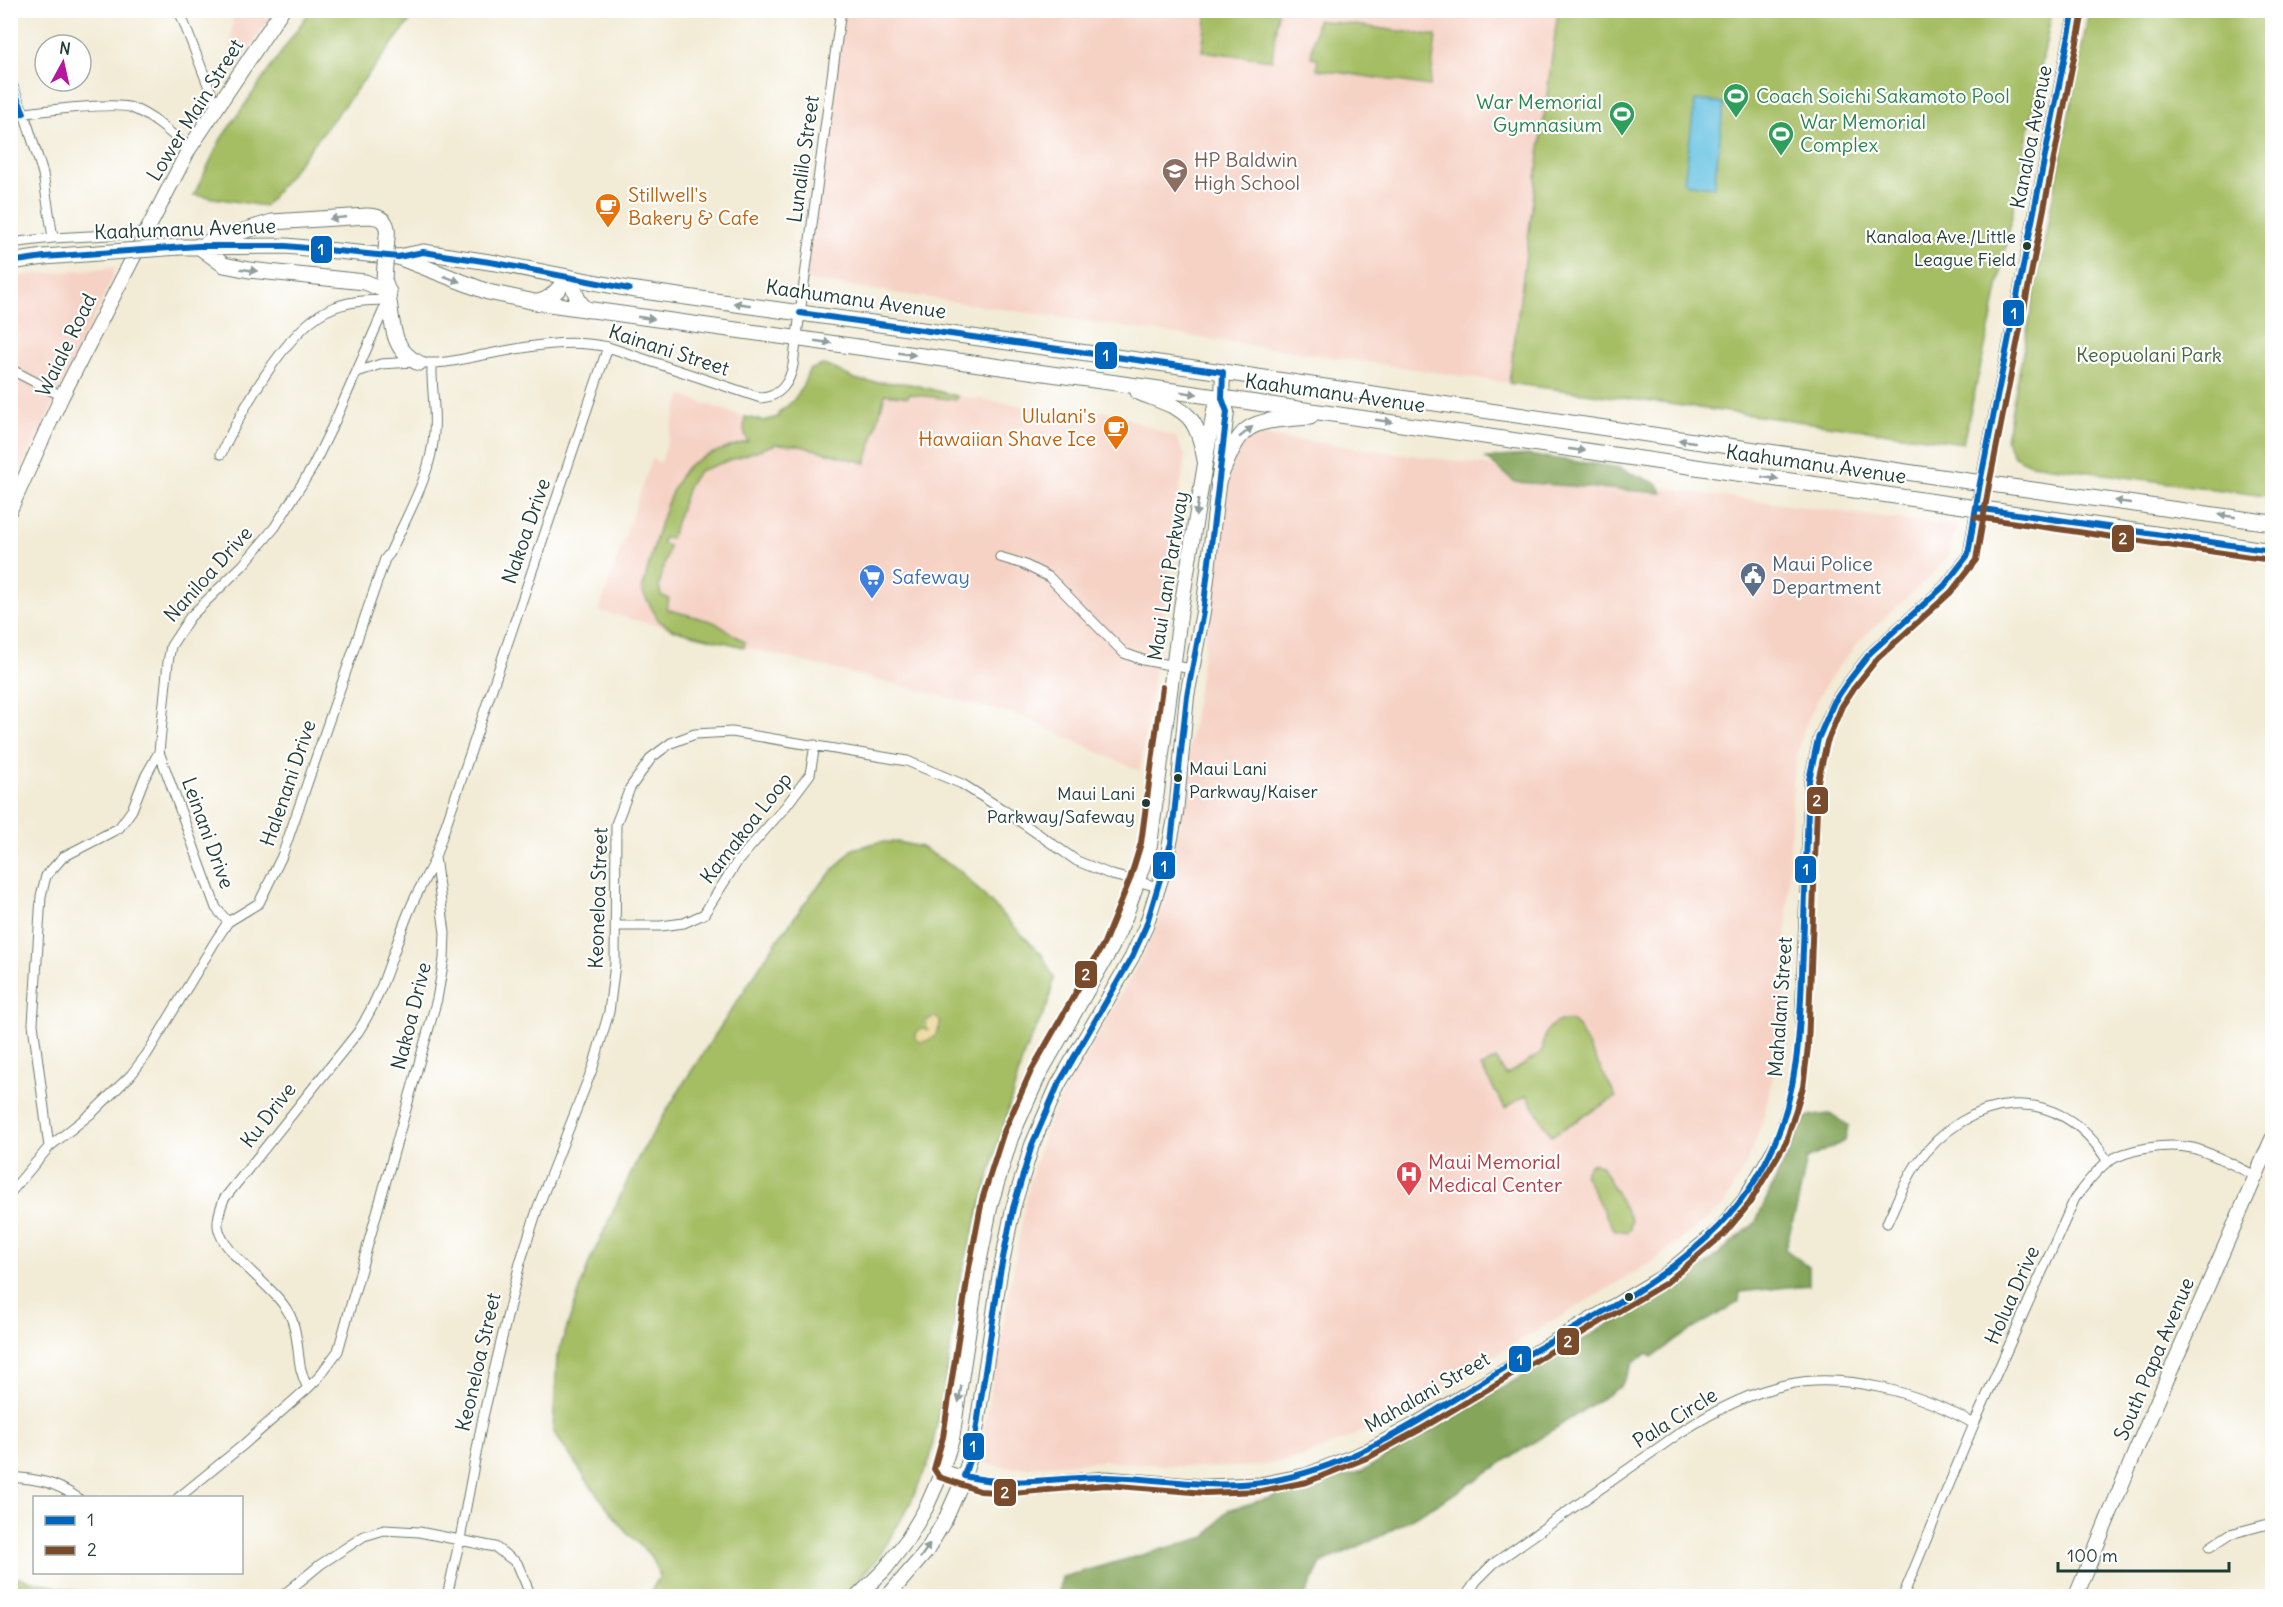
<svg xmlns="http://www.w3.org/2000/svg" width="2283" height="1607" font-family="Delius,sans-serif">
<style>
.built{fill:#f6d2c4}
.green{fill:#a5be64;stroke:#627e4c;stroke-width:1.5}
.forest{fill:#84a55a;stroke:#527147;stroke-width:1.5}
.sand{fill:#eeda9e;stroke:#868c69;stroke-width:1.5}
.water{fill:#63c1e1;stroke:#417f8a;stroke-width:1.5}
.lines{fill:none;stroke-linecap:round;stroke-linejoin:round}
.street-casing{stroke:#697a6c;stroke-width:11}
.secondary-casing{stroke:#697a6c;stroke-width:16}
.primary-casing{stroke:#697a6c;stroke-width:17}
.street{stroke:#fff;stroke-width:9}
.secondary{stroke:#fff;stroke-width:14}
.primary{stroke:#fff;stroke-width:15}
.primary-bridge-casing{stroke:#697a6c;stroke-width:17;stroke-linecap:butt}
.primary-bridge{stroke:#fff;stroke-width:15}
.bus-1-casing{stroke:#fff;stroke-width:10}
.bus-2-casing{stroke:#fff;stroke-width:10}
.bus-1{stroke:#0065bd;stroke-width:6}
.bus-2{stroke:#7a4b2a;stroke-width:6}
.oneway{fill:#8f9e9a}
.bus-dot{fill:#1f3d34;stroke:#fff;stroke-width:2}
.labels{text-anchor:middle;stroke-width:4.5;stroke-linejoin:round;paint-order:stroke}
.bus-label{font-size:18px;fill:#1f3d34;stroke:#fff;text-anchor:end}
.leisure-label{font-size:20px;fill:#27864d;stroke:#fff;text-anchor:start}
.street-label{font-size:20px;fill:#1f3d34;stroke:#fff}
.education-label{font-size:20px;fill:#785e54;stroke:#fff;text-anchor:start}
.food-label{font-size:20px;fill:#c56008;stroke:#fff;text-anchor:start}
.park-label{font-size:20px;fill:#476442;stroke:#fff}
.service-label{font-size:20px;fill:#4e5e75;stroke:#fff;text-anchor:start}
.shop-label{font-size:20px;fill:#366cbe;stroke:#fff;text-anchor:start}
.health-label{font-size:20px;fill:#be3a42;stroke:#fff;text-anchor:start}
.line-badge{stroke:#fff;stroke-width:2}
.badge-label{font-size:16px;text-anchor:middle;font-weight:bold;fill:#fff}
</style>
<rect width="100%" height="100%" fill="#fff"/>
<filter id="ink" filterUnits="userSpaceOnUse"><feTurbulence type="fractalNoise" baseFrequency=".0167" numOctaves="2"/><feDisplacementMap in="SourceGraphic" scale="12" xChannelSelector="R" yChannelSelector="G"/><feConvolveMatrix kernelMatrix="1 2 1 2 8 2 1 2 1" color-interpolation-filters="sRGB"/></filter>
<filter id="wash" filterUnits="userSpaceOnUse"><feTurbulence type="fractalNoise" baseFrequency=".008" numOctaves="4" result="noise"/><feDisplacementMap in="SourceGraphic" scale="24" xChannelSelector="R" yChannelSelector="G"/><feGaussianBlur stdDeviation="1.35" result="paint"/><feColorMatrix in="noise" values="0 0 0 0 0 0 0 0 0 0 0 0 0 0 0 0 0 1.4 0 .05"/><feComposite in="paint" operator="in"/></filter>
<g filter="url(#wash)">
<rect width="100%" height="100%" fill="#f2ebd5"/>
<!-- built -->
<path class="built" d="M233 11H276L229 76Z
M841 11H1558L1509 383 805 280Z
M115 267 112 279 11 493V277Z
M823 365 833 367 847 376 860 380 887 381 912 384 951 395 1061 411 1077 409 1106 411 1176 437 1185 456 1140 771 1018 715 599 611 652 459 661 463 681 395 752 420 765 421 789 414 801 404Z
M1236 432 1957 527 1948 555 1932 575 1859 641 1833 674 1820 694 1802 734 1793 778 1785 968 1779 1048 1764 1117 1749 1158 1722 1208 1652 1262 1408 1407 1358 1434 1300 1458 1259 1466 1205 1468 1104 1461 1011 1468 977 1462 1030 1180 1048 1122 1077 1069 1134 972 1153 935 1168 889Z"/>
<!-- green -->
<path class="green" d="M310 11H418L265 206 194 195 221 139Z
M1207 11H1278L1272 60 1202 51Z
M1558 11H2052L1995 303 1963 443 1509 383Z
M2089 11H2272V497L2031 464 2014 456 2006 440Z
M1317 20 1436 36 1430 86 1317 69 1318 59 1311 57Z
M823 365C836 367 845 376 858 380 874 384 893 381 910 384 926 387 941 393 957 396L956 400 909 394 908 397 885 394 866 463 797 445 776 444 699 471 689 484 671 538H663L662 544 669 546 659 586 661 595 669 599 666 609 714 622 745 642 744 647 672 629 659 621 642 591C650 562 668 478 692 463 709 453 730 447 748 441 743 434 744 427 745 417L764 421 778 417 779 412C796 401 802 390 809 370Z
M879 842H897L921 847 960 871 1042 955 1054 978 1048 1004 1024 1054 959 1282 948 1366 930 1459 909 1506 877 1560 841 1596H648L660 1576 652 1557 624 1529 593 1489 553 1431 557 1357 589 1263 638 1158 683 1084 776 942 814 891 853 849Z
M1560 1021H1572L1578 1027 1616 1097 1551 1136 1527 1095 1505 1108 1481 1067 1496 1059 1506 1075 1536 1057 1542 1051C1545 1036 1544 1027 1560 1021Z
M1594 1163 1601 1165 1631 1220 1630 1229 1627 1232 1613 1229 1584 1174 1589 1165Z
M11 1576 95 1596H11Z"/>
<!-- forest -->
<path class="forest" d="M1527 455 1616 467 1658 484 1662 493 1515 482 1486 458Z
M1829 1114 1838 1118 1848 1126 1845 1141 1807 1159 1797 1206 1785 1249 1809 1267V1285L1740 1292 1739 1302 1691 1330 1652 1357 1648 1353 1634 1362 1621 1386 1449 1497 1381 1536 1321 1563 1305 1596H1057L1062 1577 1206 1537 1228 1510 1363 1471 1698 1271 1755 1223 1805 1117Z"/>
<!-- sand -->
<path class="sand" d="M935 1017 940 1021C940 1033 930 1044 918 1041L915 1037 916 1033 921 1029 928 1030 925 1021Z"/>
<!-- water -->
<path class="water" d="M1695 100 1724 103 1714 187 1684 183Z"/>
</g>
<g filter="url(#ink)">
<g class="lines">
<!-- street casing -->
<g class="street-casing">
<path id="street" d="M179 10 217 108
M121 12 125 10
M10 80 24 113 43 174 53 238
M10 115C31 112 116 101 132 108 153 116 172 134 189 149
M10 243 53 238 145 233
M427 363C442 364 458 360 473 357 517 349 563 337 608 347L761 398C780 397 790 382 793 365L841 10
M10 369 62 396
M357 372 381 364 413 362
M1000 557 1023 564 1049 577 1124 653 1143 660 1192 669
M159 752 216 908 228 922
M616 926H661L684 923 704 914 737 862 786 806 810 774 815 745
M49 1147 93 1112 131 1075 147 1054 216 940 228 922 259 903 282 856 385 559 390 553C407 515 432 474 434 432 436 409 431 386 432 363
M10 1193 49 1147 33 1024 41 896 46 876 63 857 119 828 132 810 144 779 159 752 168 662 171 646 190 617 243 565 275 527 312 468 335 421 388 300C367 300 345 301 326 311 285 332 240 413 221 454
M1887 1223C1896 1203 1904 1183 1916 1165 1967 1092 2059 1079 2108 1162
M308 1388C295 1365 301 1344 292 1320 281 1288 221 1256 218 1226 217 1216 221 1207 224 1199L358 1032C385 990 391 954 410 909 417 892 427 876 435 859
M943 1469 981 1482 1011 1484 1106 1476 1205 1484 1260 1482 1305 1473 1365 1449 1416 1421 1661 1275 1718 1228 1742 1199 1778 1138 1794 1085 1799 1047 1809 780 1818 739 1834 702 1847 683 1871 652 1944 586 1968 555 1980 483 2074 10
M10 1477C38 1479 55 1482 78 1498
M178 1498 242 1446 308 1388 318 1378 338 1351 437 999 444 959 445 933 435 857 608 347
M2210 1547 2230 1534 2272 1523
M282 1596 321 1564 364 1536 384 1530 419 1532 495 1547 517 1563 531 1596
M447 1596 460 1539 483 1417 520 1263 538 1207 593 1067 609 1012 615 964 616 824 630 788 652 757 671 743 695 734 732 732 907 761 962 784 1005 811 1077 861 1112 875 1159 887
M1466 1596 1477 1580 1493 1564 1681 1432C1714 1411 1748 1393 1785 1385 1845 1371 1923 1394 1974 1424
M1903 1596 1974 1424 2075 1198C2085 1185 2094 1173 2106 1163 2127 1148 2168 1143 2192 1148 2214 1153 2236 1167 2256 1176"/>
</g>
<!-- secondary casing -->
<g class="secondary-casing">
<path id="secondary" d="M10 510 62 396 189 149 282 10
M858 1596 885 1569 907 1540 926 1508 941 1474 952 1439 978 1269 991 1203 1011 1138 1039 1075 1112 947 1125 918 1150 845 1181 608 1214 410 1222 398
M888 1596 926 1552 946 1518 962 1482 974 1445 1000 1273 1013 1208 1032 1145 1058 1085 1132 957 1146 926 1166 863 1176 813 1187 696 1203 612 1226 419 1227 412 1222 398 1223 372
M2076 1596 2136 1450 2272 1139"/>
</g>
<!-- primary casing -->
<g class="primary-casing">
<path id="primary" d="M208 242 272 222 367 216C382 216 389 222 387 237
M198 246 224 265 249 270 365 282 389 292
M179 247 286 246 398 257 423 252 496 263 629 289 1223 372 1954 479 2272 523
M398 257 488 292 535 302 1195 394 2272 551
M10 262 44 257
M570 278C576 290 575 303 589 310
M385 282C394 310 386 349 419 363
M538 302C554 299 558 286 570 278
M1138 392C1183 410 1196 409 1205 460
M1218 482C1243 421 1244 422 1310 417"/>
</g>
<!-- street -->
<use href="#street" class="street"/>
<!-- secondary -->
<use href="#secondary" class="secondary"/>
<!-- primary -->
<use href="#primary" class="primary"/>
<!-- primary-bridge casing -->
<g class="primary-bridge-casing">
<path id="primary-bridge" d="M44 257 179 247
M384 279 387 237"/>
</g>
<!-- primary-bridge -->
<use href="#primary-bridge" class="primary-bridge"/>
<!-- bus-1 casing -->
<g class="bus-1-casing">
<path id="bus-1" d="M10 81 24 113 10 115
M10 262 44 257 198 246H286L398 257 423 252 496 263 629 289
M800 313 1223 372 1222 398 1227 412 1203 612 1187 696 1171 843 1146 926 1132 957 1058 1085 1032 1145 1013 1208 1000 1273 974 1445 964 1476C1012 1488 1058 1477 1106 1477 1164 1478 1223 1492 1281 1479 1367 1461 1439 1407 1513 1363 1574 1327 1640 1296 1694 1249 1728 1221 1755 1187 1773 1147 1801 1083 1800 1018 1803 949 1805 893 1807 836 1809 780L1818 739 1834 702 1847 683 1871 652 1944 586 1968 555 1980 483 2074 10
M1976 508 2272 551"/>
</g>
<!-- bus-2 casing -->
<g class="bus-2-casing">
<path id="bus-2" d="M1975 517 2271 560
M1162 687 1141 843 1130 879 1104 943 1031 1071 1003 1134 982 1200 969 1268 943 1437 934 1469 939 1477 980 1491 1012 1493 1106 1485 1205 1493 1261 1491 1307 1482 1369 1457 1421 1429 1666 1283 1724 1234 1749 1204 1786 1142 1803 1087 1808 1047 1818 781 1827 742 1842 706 1854 688 1878 658 1951 592 1976 560 1989 485 2083 12"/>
</g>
<!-- bus-1 -->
<use href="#bus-1" class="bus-1"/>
<!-- bus-2 -->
<use href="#bus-2" class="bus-2"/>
</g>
<!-- one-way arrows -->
<defs><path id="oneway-solid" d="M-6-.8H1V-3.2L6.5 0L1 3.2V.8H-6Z" transform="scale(1.5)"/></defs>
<g class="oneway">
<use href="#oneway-solid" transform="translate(338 218) rotate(174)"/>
<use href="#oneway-solid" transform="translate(249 270) rotate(8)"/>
<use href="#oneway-solid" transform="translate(452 279) rotate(20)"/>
<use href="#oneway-solid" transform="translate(742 304) rotate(-172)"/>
<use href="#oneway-solid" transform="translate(646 318) rotate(8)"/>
<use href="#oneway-solid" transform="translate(823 342) rotate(8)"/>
<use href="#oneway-solid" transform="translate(907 354) rotate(8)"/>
<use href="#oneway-solid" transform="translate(1189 393) rotate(8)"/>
<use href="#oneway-solid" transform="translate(1384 421) rotate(8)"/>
<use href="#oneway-solid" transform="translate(1246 432) rotate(-39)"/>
<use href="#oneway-solid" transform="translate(1687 441) rotate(-172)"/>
<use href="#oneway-solid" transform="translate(1577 450) rotate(8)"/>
<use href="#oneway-solid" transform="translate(1770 478) rotate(8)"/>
<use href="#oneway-solid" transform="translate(2123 502) rotate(-172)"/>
<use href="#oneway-solid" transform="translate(1197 508) rotate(99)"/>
<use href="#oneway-solid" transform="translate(2227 516) rotate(-172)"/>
<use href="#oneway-solid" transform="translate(960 1394) rotate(99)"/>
<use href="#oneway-solid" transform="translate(925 1551) rotate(-55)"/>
</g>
</g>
<!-- icons -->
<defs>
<g id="stadium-pin" transform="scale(1.35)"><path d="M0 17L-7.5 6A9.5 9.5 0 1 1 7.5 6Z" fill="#2e9e5b" stroke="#fff"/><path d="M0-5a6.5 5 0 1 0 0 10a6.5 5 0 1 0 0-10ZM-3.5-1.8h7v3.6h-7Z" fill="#fff"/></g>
<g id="school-pin" transform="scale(1.35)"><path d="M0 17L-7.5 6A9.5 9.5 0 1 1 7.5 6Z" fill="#8d6e63" stroke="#fff"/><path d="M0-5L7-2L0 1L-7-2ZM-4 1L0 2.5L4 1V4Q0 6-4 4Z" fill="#fff"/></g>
<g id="cafe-pin" transform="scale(1.35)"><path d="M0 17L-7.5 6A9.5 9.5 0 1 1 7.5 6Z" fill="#e8710a" stroke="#fff"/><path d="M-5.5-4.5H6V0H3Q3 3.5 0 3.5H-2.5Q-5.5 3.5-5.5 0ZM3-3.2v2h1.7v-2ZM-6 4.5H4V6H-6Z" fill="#fff"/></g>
<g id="civic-pin" transform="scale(1.35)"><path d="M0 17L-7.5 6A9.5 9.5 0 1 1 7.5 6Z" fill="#5c6f8a" stroke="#fff"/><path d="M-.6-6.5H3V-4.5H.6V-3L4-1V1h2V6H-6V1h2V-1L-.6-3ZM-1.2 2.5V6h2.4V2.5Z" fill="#fff"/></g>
<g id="supermarket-pin" transform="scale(1.35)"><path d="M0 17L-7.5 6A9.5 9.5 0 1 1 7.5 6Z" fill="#3f7fe0" stroke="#fff"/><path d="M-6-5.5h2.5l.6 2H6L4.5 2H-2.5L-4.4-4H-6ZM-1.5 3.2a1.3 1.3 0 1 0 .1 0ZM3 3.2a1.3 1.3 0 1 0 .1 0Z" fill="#fff"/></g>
<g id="hospital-pin" transform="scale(1.35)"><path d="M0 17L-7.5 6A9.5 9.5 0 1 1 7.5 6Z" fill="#e0444e" stroke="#fff"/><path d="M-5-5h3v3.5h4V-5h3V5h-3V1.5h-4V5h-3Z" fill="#fff"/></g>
</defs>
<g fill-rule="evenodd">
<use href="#stadium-pin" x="1736" y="96"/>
<use href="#stadium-pin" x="1622" y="114"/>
<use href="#stadium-pin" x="1781" y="134"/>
<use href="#school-pin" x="1175" y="171"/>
<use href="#cafe-pin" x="608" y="206"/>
<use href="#cafe-pin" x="1116" y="428"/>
<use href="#civic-pin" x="1753" y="575"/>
<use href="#supermarket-pin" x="872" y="577"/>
<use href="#hospital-pin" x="1409" y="1174"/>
</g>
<!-- markers -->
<g class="bus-dot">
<circle cx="2027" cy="246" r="5"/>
<circle cx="1178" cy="778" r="5"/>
<circle cx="1146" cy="803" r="5"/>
<circle cx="1629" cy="1297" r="5"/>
</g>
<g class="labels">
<!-- bus labels -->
<g class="bus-label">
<text x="2016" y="243">Kanaloa Ave./Little<tspan x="2016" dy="23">League Field</tspan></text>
<text x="1189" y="775" text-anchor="start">Maui Lani<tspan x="1189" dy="23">Parkway/Kaiser</tspan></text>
<text x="1135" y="800">Maui Lani<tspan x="1135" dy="23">Parkway/Safeway</tspan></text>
</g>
<!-- leisure labels -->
<g class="leisure-label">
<text x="1756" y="103">Coach Soichi Sakamoto Pool</text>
<text x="1602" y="109" text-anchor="end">War Memorial<tspan x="1602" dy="23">Gymnasium</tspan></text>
<text x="1800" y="129">War Memorial<tspan x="1800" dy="23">Complex</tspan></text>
</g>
<!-- street labels -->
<g class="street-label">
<text transform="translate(195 110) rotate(-58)" y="7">Lower Main Street</text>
<text transform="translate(2031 137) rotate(-79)" y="7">Kanaloa Avenue</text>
<text transform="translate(803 159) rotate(-82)" y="7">Lunalilo Street</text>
<text transform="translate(185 229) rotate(-2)" y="7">Kaahumanu Avenue</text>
<text transform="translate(856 299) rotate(8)" y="7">Kaahumanu Avenue</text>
<text transform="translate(66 345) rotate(-64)" y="7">Waiale Road</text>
<text transform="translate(669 350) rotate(18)" y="7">Kainani Street</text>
<text transform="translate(1335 393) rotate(8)" y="7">Kaahumanu Avenue</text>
<text transform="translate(1816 464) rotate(8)" y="7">Kaahumanu Avenue</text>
<text transform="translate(526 531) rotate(-71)" y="7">Nakoa Drive</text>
<text transform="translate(208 574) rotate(-48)" y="7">Naniloa Drive</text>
<text transform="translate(1168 576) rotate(-81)" y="7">Maui Lani Parkway</text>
<text transform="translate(288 783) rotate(-71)" y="7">Halenani Drive</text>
<text transform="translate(746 828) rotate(-52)" y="7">Kamakoa Loop</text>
<text transform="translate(208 833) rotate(70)" y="7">Leinani Drive</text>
<text transform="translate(598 898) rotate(-88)" y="7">Keoneloa Street</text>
<text transform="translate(1780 1007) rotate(-86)" y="7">Mahalani Street</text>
<text transform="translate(411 1016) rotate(-76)" y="7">Nakoa Drive</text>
<text transform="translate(268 1115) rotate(-52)" y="7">Ku Drive</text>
<text transform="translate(2012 1295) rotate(-66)" y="7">Holua Drive</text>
<text transform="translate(2154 1359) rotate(-67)" y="7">South Papa Avenue</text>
<text transform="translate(478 1362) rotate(-77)" y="7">Keoneloa Street</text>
<text transform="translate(1427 1392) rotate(-30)" y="7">Mahalani Street</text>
<text transform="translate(1675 1418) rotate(-32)" y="7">Pala Circle</text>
</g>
<!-- education labels -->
<g class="education-label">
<text x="1194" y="167">HP Baldwin<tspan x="1194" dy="23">High School</tspan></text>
</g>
<!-- food labels -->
<g class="food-label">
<text x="628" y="202">Stillwell's<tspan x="628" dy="23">Bakery &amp; Cafe</tspan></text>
<text x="1096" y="423" text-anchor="end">Ululani's<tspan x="1096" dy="23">Hawaiian Shave Ice</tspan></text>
</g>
<!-- park labels -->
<g class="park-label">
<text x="2149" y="362">Keopuolani Park</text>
</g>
<!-- service labels -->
<g class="service-label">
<text x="1772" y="571">Maui Police<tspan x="1772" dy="23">Department</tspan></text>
</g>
<!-- shop labels -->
<g class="shop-label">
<text x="892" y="584">Safeway</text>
</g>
<!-- health labels -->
<g class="health-label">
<text x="1428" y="1169">Maui Memorial<tspan x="1428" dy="23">Medical Center</tspan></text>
</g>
</g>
<g class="line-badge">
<rect x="310" y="235" width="23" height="29" rx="6" fill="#0065bd"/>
<rect x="2002" y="299" width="23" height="28" rx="6" fill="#0065bd"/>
<rect x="1094" y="341" width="24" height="29" rx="6" fill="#0065bd"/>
<rect x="2111" y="524" width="24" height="29" rx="6" fill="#7a4b2a"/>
<rect x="1806" y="786" width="23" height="29" rx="6" fill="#7a4b2a"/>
<rect x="1152" y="851" width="24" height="29" rx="6" fill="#0065bd"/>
<rect x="1794" y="855" width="23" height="29" rx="6" fill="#0065bd"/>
<rect x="1074" y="960" width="24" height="29" rx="6" fill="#7a4b2a"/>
<rect x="1556" y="1327" width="24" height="29" rx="6" fill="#7a4b2a"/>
<rect x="1508" y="1345" width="24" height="28" rx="6" fill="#0065bd"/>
<rect x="962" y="1432" width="23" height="29" rx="6" fill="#0065bd"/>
<rect x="993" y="1478" width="24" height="29" rx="6" fill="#7a4b2a"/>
</g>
<g class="badge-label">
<text x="321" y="255">1</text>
<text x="2014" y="319">1</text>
<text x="1106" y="361">1</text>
<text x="2123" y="544">2</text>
<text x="1817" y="806">2</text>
<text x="1164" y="872">1</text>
<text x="1806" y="875">1</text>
<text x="1086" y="980">2</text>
<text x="1568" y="1347">2</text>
<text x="1520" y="1365">1</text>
<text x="973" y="1452">1</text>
<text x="1005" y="1498">2</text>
</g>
<!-- margin -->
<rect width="2283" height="1607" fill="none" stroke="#fff" stroke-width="36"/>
<!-- legend -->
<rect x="33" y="1496" width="210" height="78" fill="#ffffff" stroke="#a5b1ae" stroke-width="1.5"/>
<rect x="45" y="1516" width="30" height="9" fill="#0065bd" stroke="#a5b1ae" stroke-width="1.5"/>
<text x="87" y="1526" font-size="18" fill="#1f3d34">1</text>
<rect x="45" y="1546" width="30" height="9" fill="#7a4b2a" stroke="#a5b1ae" stroke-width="1.5"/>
<text x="87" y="1556" font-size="18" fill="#1f3d34">2</text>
<!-- north arrow -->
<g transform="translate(63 63) rotate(8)"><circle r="28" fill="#ffffff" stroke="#a5b1ae" stroke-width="1.5"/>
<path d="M0-4.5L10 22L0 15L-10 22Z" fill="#b5179e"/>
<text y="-9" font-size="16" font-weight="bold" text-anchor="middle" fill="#1f3d34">N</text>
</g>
<!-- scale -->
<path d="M2058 1562v9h171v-9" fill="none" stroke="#1f3d34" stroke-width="3"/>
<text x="2067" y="1562" font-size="18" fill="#1f3d34" stroke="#ffffff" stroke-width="4.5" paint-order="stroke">100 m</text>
</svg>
